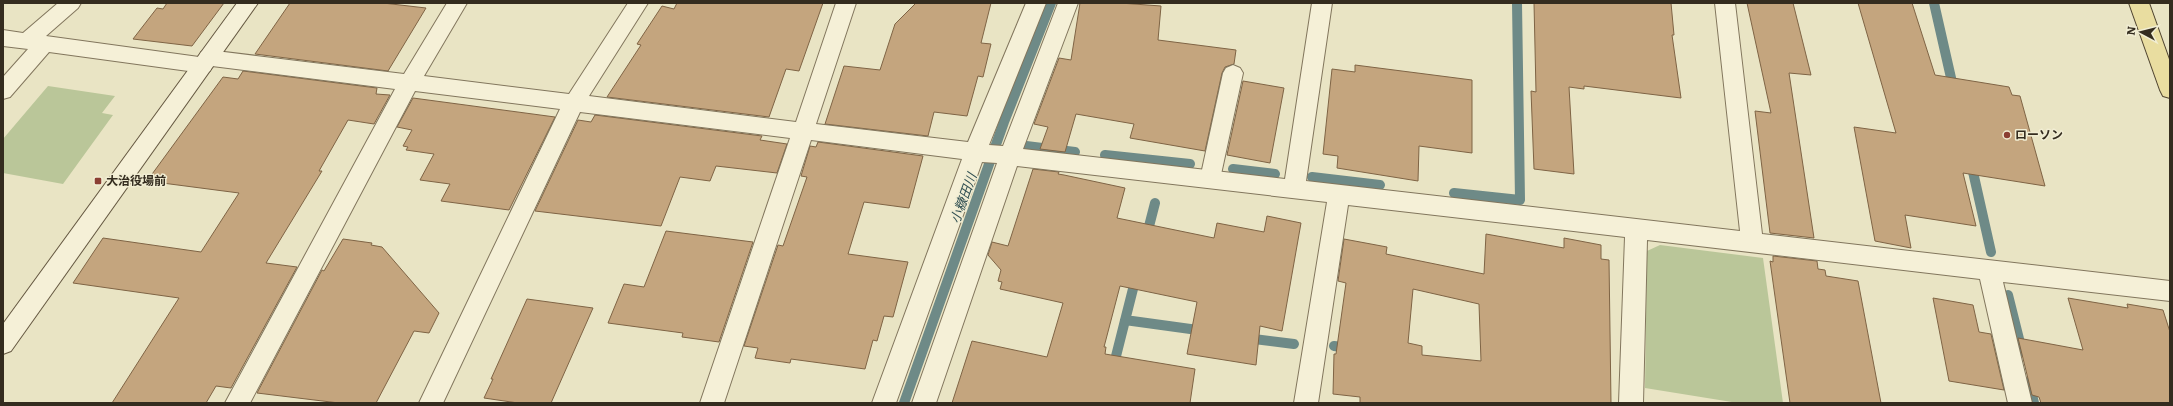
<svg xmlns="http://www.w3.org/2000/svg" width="2173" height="406" font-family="Literata,'Noto Sans JP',serif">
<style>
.green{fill:#bac699}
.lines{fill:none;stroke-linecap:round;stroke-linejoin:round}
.stream{stroke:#6e8a87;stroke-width:10}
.building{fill:#c4a57e;stroke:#7f6445;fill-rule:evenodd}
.lane-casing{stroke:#82765d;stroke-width:2}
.street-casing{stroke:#82765d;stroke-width:2}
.secondary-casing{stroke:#645740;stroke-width:2}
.primary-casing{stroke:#504430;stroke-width:2}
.lane{fill:#f5f0d7;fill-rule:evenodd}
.street{fill:#f5f0d7;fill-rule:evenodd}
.secondary{fill:#f5f0d7;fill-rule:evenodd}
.primary{fill:#e9dda0;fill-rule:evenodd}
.poi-dot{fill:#8b3f33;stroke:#f1edd3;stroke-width:1.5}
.labels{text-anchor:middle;stroke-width:3;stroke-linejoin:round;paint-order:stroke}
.poi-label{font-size:12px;font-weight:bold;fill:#342c1f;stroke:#f1edd3;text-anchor:start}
.water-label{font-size:13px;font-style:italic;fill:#304f52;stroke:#f1edd3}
</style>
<rect width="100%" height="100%" fill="#e9e4c4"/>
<!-- green -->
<path class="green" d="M48 86 115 96 102 113 113 115 63 184 3 173V139Z
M1660 245 1763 258 1783 403H1738L1645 388 1647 251Z"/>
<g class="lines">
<!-- stream -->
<path class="stream" d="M1934 3 1954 91
M1018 145 1075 152
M1105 155 1190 164
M1971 163 1991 252
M1233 169 1275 174
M1312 177 1380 185
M1454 193 1520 200 1517 3
M1146 238 1155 203
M2008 295 2022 351
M1125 320 1205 331
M1246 338 1294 344
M1334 346 1351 348
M1113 368 1136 277
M2029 382 2034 403
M904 403 1004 122 1051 3"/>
</g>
<!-- building -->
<path class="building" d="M167 3H224L192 46 133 39 157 8 163 9Z
M290 3H383L426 8 388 71 255 54Z
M677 3H823L799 71 786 69 769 117 607 97 641 45 637 44 662 6 674 9Z
M916 3H991L981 43 991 44 983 77 978 76 967 116 934 112 928 136 825 124 844 66 880 70 895 24Z
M1080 3H1120L1161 6 1158 40 1236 50 1234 64 1225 67 1222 73 1205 151 1130 138 1134 124 1076 114 1065 152 1040 149 1048 127 1034 124 1059 58 1071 60Z
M1534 3H1671L1674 35H1672L1681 98 1584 86V89L1569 87 1574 174 1534 169 1531 91 1536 92Z
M1747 3H1793L1811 75 1789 73 1814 238 1770 233 1755 111 1771 113Z
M1858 3H1912L1935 75 2009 87 2012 95 2020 96 2045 186 1963 173 1976 226 1905 215 1911 248 1875 241 1854 127 1896 133Z
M1355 65 1472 80V153L1419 146 1418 181 1337 168 1338 156 1323 154 1332 69 1355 72Z
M243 71 377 88 376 94 390 95 374 124 348 120 319 171H322L266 263 297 267 231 388 216 386 206 403H112L179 298 73 283 103 238 201 252 239 193 147 181 223 77 238 79Z
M1243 81 1284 88 1270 163 1227 155Z
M413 98 555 117 509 210 441 201 450 184 420 180 434 154 406 150 408 147 403 146 412 130 397 127Z
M595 115 762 136 760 140 787 144 777 173 716 166 710 181 680 177 661 226 535 211 578 120 591 122Z
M818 142 923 156 909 208 864 202 848 254 908 262 893 317 884 316 877 341 873 340 865 369 791 359 790 363 755 358 758 348 744 346 778 245 783 246 807 177 801 176 810 146 816 147Z
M1033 169 1059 172 1058 174 1064 175 1125 188 1117 218 1214 238 1217 223 1264 232 1267 216 1301 223 1282 331 1260 326 1256 365 1187 354 1197 302 1120 286 1104 347H1106L1105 354 1195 369 1190 403H952L972 341 1047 357 1063 303 1000 289 1002 282 998 281 1001 270 988 255 992 242 1008 246Z
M666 231 753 242 719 342 682 337 683 333 608 323 624 284 644 287Z
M1486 234 1564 248V238L1601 245V259L1609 260 1611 403H1360V397L1333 394 1334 354H1336L1346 283 1338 281 1344 239 1387 247 1386 254 1484 274ZM1413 289 1479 304 1481 361 1422 355V346L1408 343Z
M343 239 372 243 371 245 382 247 439 313 429 333 414 331 376 403H339L257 393 322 270 324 271Z
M1773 256 1817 261 1818 269 1825 270 1826 276 1858 281 1881 403H1790L1770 261 1773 262Z
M1933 298 1973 305 1979 332 1991 334 2004 390 1949 381Z
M2068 298 2128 308 2127 304 2163 310 2170 332V403H2041L2039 397 2032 395 2018 338 2083 350Z
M527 299 593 308 551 403H518L484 398 493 379H491Z"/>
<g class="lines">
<!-- lane casing -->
<g class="lane-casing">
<path id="lane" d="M1233 65 1240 68 1243 73 1220 179 1217 185 1210 188 1203 185 1200 179 1223 73 1226 68Z"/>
</g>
<!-- street casing -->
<g class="street-casing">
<path id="street" d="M58 3H81L78 8 46 36 199 57 201 52 208 50 404 74 447 3H467L424 76 569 94 628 3H648L589 96 796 122 836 3H856L816 124 968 142 1026 3H1046L989 145 1003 146 1058 3H1078L1023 149 1285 179 1312 3H1332L1306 181 1740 231 1715 3H1735L1762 234 2170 281V301L2003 282 2032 403H2008L1980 279 1647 240 1643 403H1619L1625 237 1348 205 1318 403H1294L1327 202 1017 166 936 403H912L997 163 982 162 896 403H872L962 159 811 140 724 403H700L790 138 580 112 443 403H419L560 109 415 91 250 403H225L395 89 212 66 210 71 203 73 49 52 10 97 3 99V77L28 49 3 46V30L23 33Z"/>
</g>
<!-- secondary casing -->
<g class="secondary-casing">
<path id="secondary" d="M237 3H258L11 351 3 354V324Z"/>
</g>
<!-- primary casing -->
<g class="primary-casing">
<path id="primary" d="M2129 3H2149L2170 62V98L2163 96 2160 90Z"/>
</g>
<!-- lane -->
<use href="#lane" class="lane"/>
<!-- street -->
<use href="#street" class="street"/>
<!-- secondary -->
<use href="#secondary" class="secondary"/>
<!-- primary -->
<use href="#primary" class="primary"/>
</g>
<!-- markers -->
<g class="poi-dot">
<circle cx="2007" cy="135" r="4"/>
<rect x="94" y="177" width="8" height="8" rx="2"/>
</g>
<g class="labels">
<!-- poi labels -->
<g class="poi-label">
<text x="2015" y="139">ローソン</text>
<text x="106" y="185">大治役場前</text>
</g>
<!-- water labels -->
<g class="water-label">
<text transform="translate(963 198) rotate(-70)" y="5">小糠田川</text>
</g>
</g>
<!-- border -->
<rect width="2173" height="406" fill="none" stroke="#342c1f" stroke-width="8"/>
<!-- north arrow -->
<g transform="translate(2141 32) rotate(277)" stroke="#f1edd3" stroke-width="3" paint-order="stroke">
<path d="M0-3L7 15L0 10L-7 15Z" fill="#342c1f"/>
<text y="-6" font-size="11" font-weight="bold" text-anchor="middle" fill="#342c1f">N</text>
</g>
</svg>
